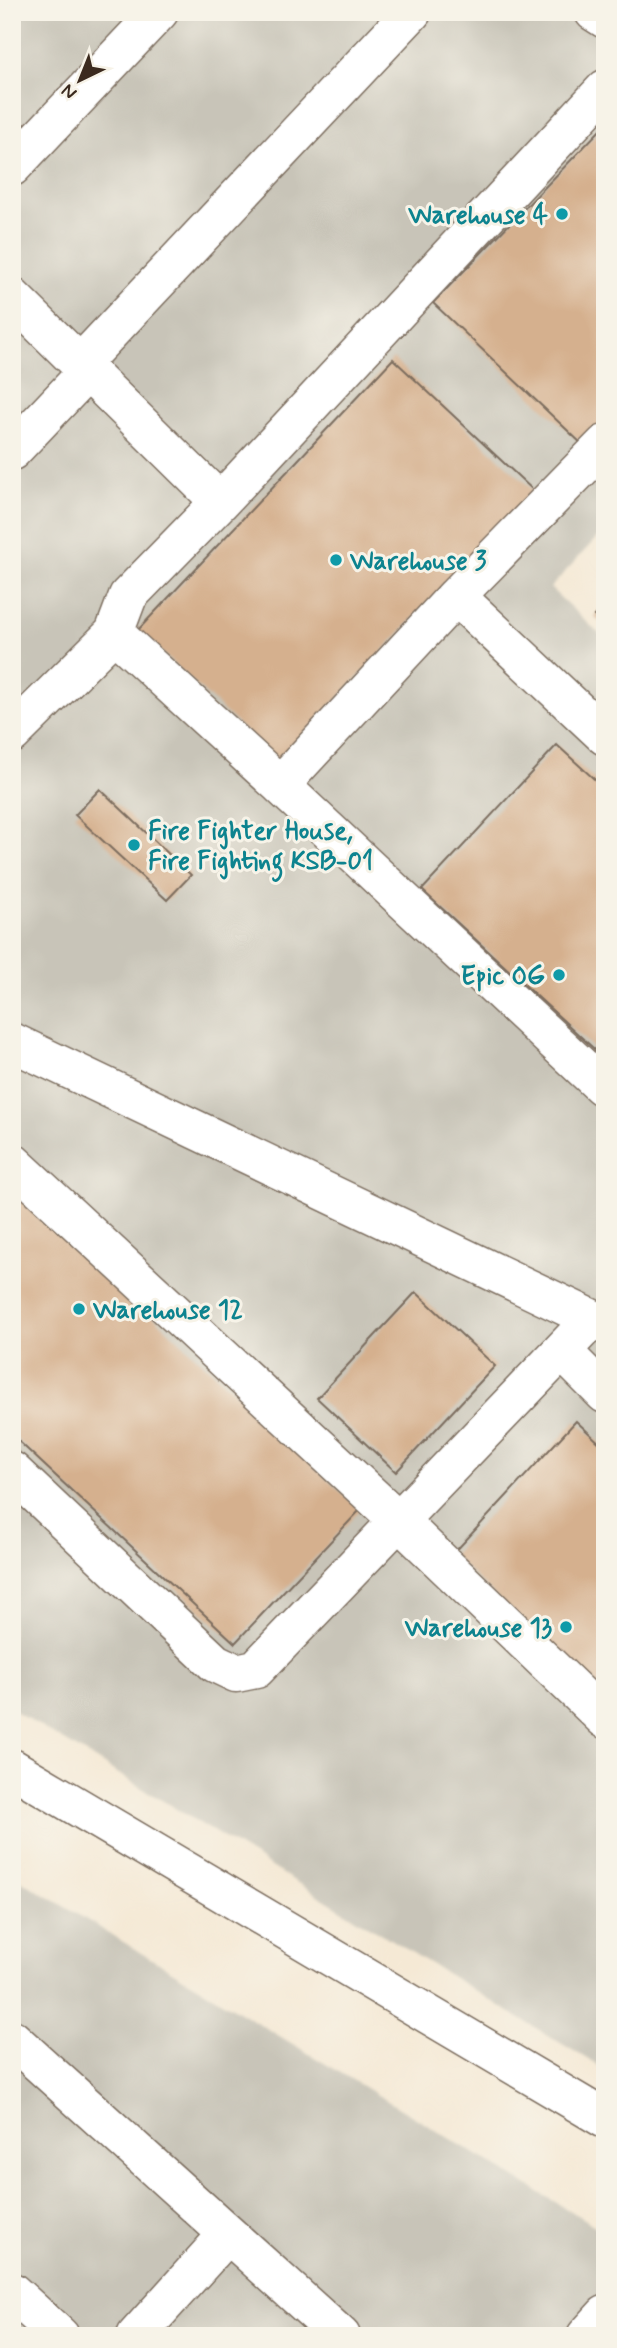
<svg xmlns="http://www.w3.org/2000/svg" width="617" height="2348" font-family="Mynerve,sans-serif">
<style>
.industrial{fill:#c8c4b8}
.building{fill:#d5b08e}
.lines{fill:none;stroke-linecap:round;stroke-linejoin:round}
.minor-casing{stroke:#7c6d5e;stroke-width:41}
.minor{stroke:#fff;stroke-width:38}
.culture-dot{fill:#0f9aa8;stroke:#f7f3e8;stroke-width:2.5}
.labels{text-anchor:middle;stroke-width:6;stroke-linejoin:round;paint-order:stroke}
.culture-label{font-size:26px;font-weight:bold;fill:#0d838f;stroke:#f7f3e8;text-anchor:end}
</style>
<rect width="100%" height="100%" fill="#f7f3e8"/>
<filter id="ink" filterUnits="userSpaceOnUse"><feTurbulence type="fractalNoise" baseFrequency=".0143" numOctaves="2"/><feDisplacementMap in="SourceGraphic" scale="14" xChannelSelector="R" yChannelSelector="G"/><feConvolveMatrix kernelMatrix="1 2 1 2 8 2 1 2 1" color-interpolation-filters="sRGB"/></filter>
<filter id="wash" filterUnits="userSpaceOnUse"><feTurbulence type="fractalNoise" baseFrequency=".00686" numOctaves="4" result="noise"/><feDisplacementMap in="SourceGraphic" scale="28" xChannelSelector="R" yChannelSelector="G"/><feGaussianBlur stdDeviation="1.57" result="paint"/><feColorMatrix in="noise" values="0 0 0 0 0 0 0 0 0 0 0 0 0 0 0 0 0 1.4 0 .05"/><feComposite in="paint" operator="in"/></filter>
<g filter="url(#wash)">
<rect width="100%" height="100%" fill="#f5e9d5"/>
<!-- industrial -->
<path class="industrial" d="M12 12H605V529L550 588 605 639V2070L12 1709Z
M12 1875 605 2232V2336H12Z"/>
<g id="blocks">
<!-- building -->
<path class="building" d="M605 125V422L583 445 433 303Z
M393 359 534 491 278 762 138 630Z
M605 604V626L594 616Z
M557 745 605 789V1059L422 890Z
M100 789 191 875 167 900 75 815Z
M12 1184 360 1510 235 1643 12 1435Z
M416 1292 495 1366 396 1472 317 1398Z
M576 1421 605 1448V1699L452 1555Z"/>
</g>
</g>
<g filter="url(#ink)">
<use href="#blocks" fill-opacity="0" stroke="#7c6d5e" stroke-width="2"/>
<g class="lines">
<!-- minor casing -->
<g class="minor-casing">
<path id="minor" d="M594 12 605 19
M12 167 159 12
M12 297 220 502
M81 363 412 12
M12 451 88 371
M456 596 605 736
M114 633 280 785 456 596 605 444
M12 734 114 633 128 596 220 502 605 89
M280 785 602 1086
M12 1042 605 1325
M12 1162 399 1521 605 1719
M562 1351 605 1394
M12 1471 215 1663 236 1673 256 1669 592 1319
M12 1768 605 2119
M12 2039 341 2336
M12 2292 60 2336
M136 2336 228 2234
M586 2336 605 2315"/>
</g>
<!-- minor -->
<use href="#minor" class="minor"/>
</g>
</g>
<!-- markers -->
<g class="culture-dot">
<circle cx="562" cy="214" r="7"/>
<circle cx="336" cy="560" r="7"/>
<circle cx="134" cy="845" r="7"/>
<circle cx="559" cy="975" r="7"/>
<circle cx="79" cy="1309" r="7"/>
<circle cx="566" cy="1627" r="7"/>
</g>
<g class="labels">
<!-- culture labels -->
<g class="culture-label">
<text x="548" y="223">Warehouse 4</text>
<text x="350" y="569" text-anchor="start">Warehouse 3</text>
<text x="148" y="839" text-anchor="start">Fire Fighter House,<tspan x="148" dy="30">Fire Fighting KSB-01</tspan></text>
<text x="545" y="984">Epic OG</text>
<text x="93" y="1318" text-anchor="start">Warehouse 12</text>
<text x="552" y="1636">Warehouse 13</text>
</g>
</g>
<!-- margin -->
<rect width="617" height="2348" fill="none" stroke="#f7f3e8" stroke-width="42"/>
<!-- north arrow -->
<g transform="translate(80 80) rotate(223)" stroke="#f7f3e8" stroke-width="5" paint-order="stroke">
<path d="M0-5L12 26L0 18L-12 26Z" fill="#3b2a1e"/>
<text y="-10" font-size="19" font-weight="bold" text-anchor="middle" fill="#3b2a1e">N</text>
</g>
</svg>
